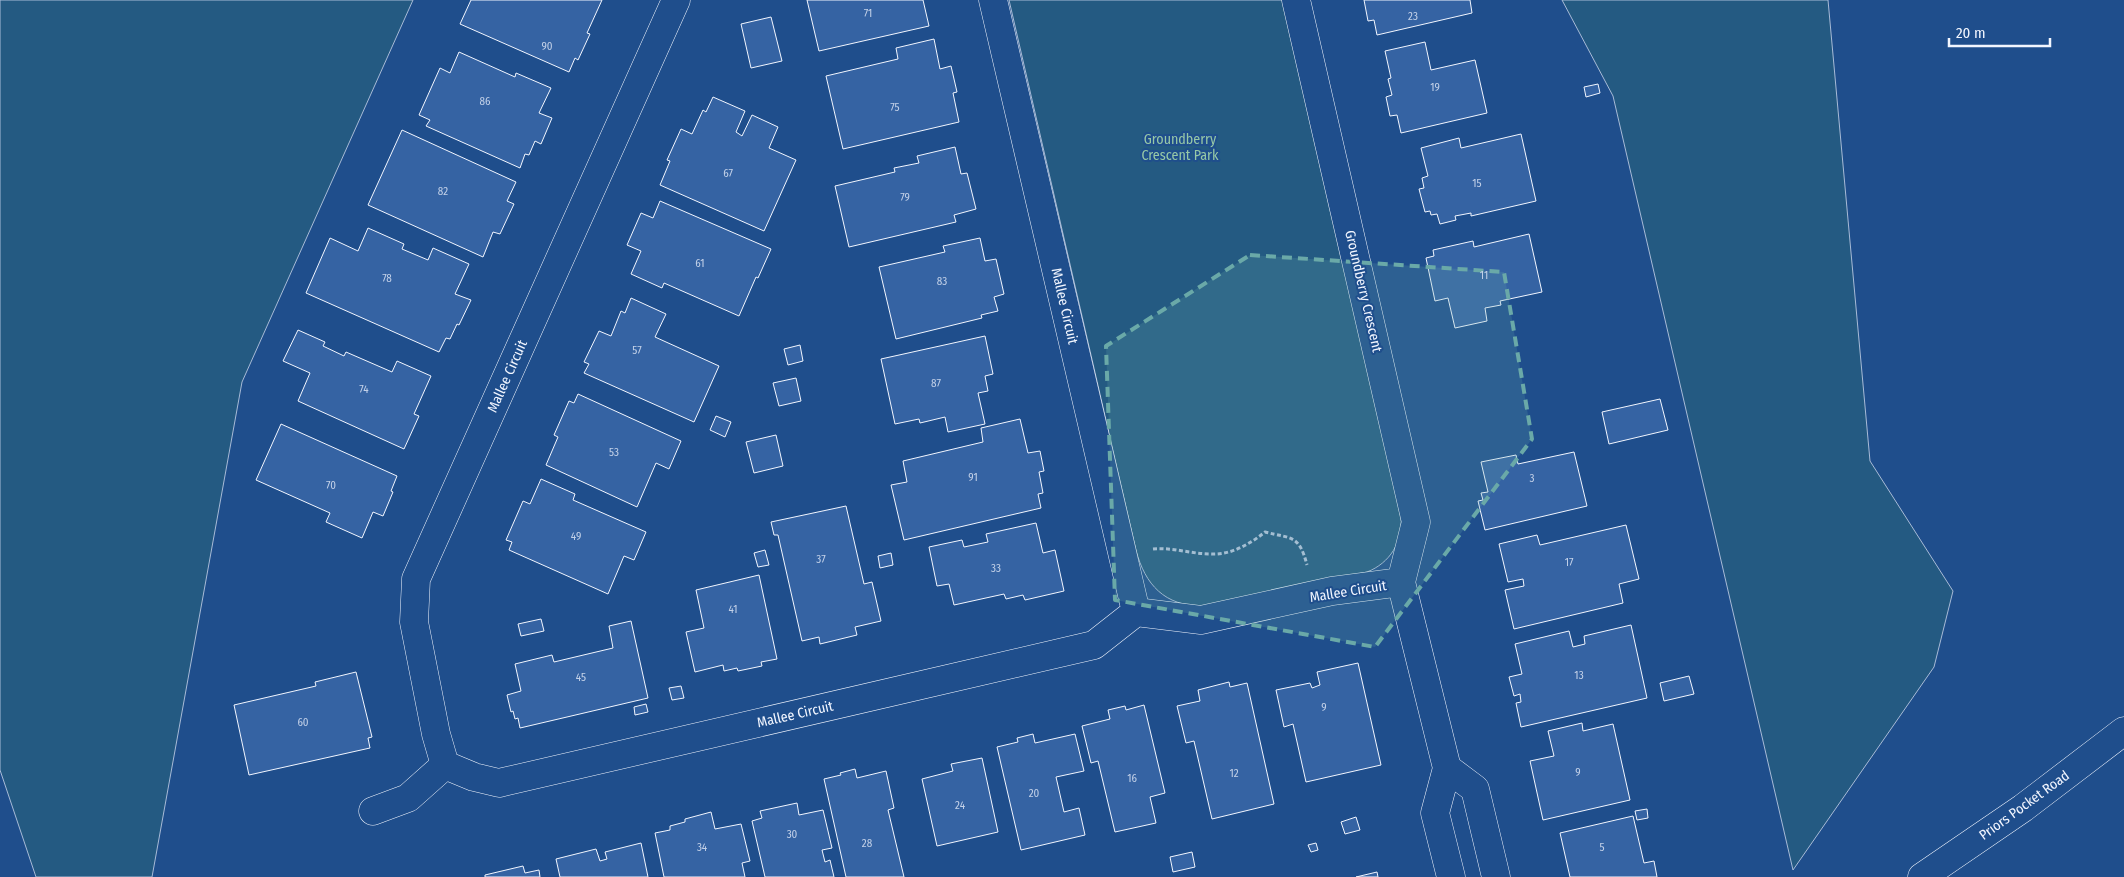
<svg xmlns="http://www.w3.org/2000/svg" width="2124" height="877" font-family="'Fira Sans Condensed',sans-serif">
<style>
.green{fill:#245a82;stroke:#a8bbd7}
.building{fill:#3563a3;stroke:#f2f6ff}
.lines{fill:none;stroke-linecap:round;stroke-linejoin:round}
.street-casing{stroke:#f2f6ff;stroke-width:29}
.secondary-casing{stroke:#f2f6ff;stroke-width:29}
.path{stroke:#b3c4dc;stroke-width:3;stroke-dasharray:4 2.5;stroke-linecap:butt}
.street{stroke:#1f4e8c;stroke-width:28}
.secondary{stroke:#1f4e8c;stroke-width:28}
.marked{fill:#6aa9a8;fill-opacity:0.2;stroke:#6aa9a8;stroke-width:4;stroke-dasharray:10 6;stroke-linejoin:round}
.labels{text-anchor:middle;stroke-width:4;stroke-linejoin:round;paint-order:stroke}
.number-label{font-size:11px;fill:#c3d1e8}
.park-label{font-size:14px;fill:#97c8a6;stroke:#1f4e8c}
.street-label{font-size:14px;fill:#f2f6ff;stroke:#1f4e8c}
</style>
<rect width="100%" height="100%" fill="#1f4e8c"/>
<!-- green -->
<path class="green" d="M0 0H413L242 382 152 877H36L0 770Z
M1009 0H1283L1401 517C1403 542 1390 563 1367 572L1202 606C1165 606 1145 585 1136 550Z
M1562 0H1828L1870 461 1953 591 1934 667 1793 870 1613 96Z"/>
<!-- building -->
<path class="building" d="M471 0H602L587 33 590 34 578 60 575 58 569 72 460 24Z
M807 0H923L929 26 819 51Z
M1364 0H1470L1472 13 1377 35 1374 20 1368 21Z
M771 17 782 61 751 68 741 24Z
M934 39 940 69 951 66 957 92 953 93 959 122 843 149 826 76 898 59 896 48Z
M1425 42 1431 70 1475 60 1487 113 1401 133 1397 115 1390 116 1386 97 1392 95 1388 79 1391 78 1385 51Z
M459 52 515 77 516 73 551 88 539 113 552 118 541 144 535 141 529 155 525 154 520 168 426 126 430 120 419 115 440 68 450 73Z
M1598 84 1600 93 1586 97 1584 87Z
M713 97 745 111 736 132 742 136 752 115 778 127 769 148 796 160 764 231 660 185 670 161 667 160 681 129 692 134 703 110 706 112Z
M402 130 516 182 507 201 514 204 500 234 493 232 483 257 368 205Z
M1521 134 1536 201 1471 216V213L1455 216 1456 220 1440 224 1437 214 1431 215 1430 211 1425 212 1419 189 1424 188 1422 178 1428 176 1421 148 1459 138 1461 148Z
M955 147 961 174 967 173 976 209 954 215 956 222 849 247 835 186 895 172 894 168 919 163 917 156Z
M660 201 771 249 758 278 756 277 739 316 664 283 662 288 631 274 641 251 627 245 641 213 653 218Z
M368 228 404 244 402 249 428 260 433 248 469 264 455 294 471 300 459 325 457 324 450 339 446 338 439 352 306 293 330 238 358 251Z
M1529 234 1542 292 1500 301 1501 305 1485 308 1487 321 1455 328 1448 298 1435 301 1426 258 1434 256 1433 250 1473 241 1474 247Z
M980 238 985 261 996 259 1004 294 994 297 998 311 981 315 982 318 896 339 879 267 945 252 943 246Z
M631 298 666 314 655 337 719 366 694 422 584 373 589 364 584 362 599 331 611 336 621 311 625 313Z
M298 330 325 342 323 346 344 356 346 352 392 372 397 361 431 376 414 414 419 416 404 449 298 401 310 373 283 361Z
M985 336 993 374 985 376 988 391 978 393 985 424 948 432 945 417 920 423 919 419 895 424 881 359Z
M800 345 803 361 788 365 784 349Z
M796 378 801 401 779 406 773 383Z
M578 394 681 441 669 469 656 463 637 507 546 465 558 437 554 435 569 401 574 403Z
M1660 399 1668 430 1609 444 1602 412Z
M716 416 731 422 725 437 710 430Z
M1020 419 1028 453 1040 451 1044 471 1039 472 1043 493 1038 494 1041 508 904 540 891 485 907 482 903 461 983 442 981 428Z
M281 424 397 476 391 491 393 492 383 516 373 512 362 538 326 522 330 513 256 480Z
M776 435 783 466 754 473 746 442Z
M1574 452 1587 506 1485 530 1478 501 1483 500 1481 493 1488 492 1481 462 1516 455 1518 464Z
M541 479 575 494 573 500 646 532 634 560 624 556 608 594 509 550 512 542 506 540 523 501 530 504Z
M846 506 864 584 872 582 881 621 855 627 857 635 820 644 819 637 802 641 778 535H774L771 522Z
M1036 523 1043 553 1055 550 1064 591 1025 600 1023 595 1006 599 1004 594 954 605 949 584 937 586 929 547 962 540 964 547 988 542 986 534Z
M1626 525 1639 579 1619 584 1623 603 1514 629 1505 590 1524 586 1523 579 1508 582 1499 544 1537 535 1540 545Z
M765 550 769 565 758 567 754 553Z
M891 553 893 565 880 568 878 556Z
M759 575 777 659 761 662 762 666 738 671 737 668 724 671 723 665 695 672 686 632 704 628 696 590Z
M541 619 544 631 521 636 518 624Z
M631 621 648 698 520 728 518 718 515 719 513 711 511 712 507 695 521 691 515 664 552 655 554 662 613 648 609 626Z
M1631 625 1647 698 1521 727 1516 703 1521 702 1520 694 1514 696 1509 677 1522 674 1515 644 1569 631 1573 647 1585 644 1584 636Z
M1358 663 1381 765 1306 782 1293 724 1284 727 1276 690 1310 683 1312 688 1320 685 1317 672Z
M356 672 372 737 368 738 370 748 249 775 234 705 316 686 315 682Z
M1689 676 1694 694 1664 701 1660 683Z
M1229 682 1230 687 1247 683 1274 804 1212 819 1194 741 1186 743 1177 706 1200 701 1198 690Z
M681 686 684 698 672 700 669 688Z
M646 704 648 712 635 715 634 707Z
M1144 705 1165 793 1150 797 1156 823 1115 832 1098 761 1091 763 1082 726 1110 719 1108 710 1125 706 1126 710Z
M1582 723 1583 731 1613 724 1630 800 1543 820 1530 761 1554 756 1548 731Z
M1033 734 1035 743 1075 734 1084 771 1056 777 1064 812 1079 808 1085 835 1021 850 997 747 1018 742 1017 738Z
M982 758 998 832 937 846 922 779 953 771 951 764Z
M855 769 857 778 886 771 894 808 888 810 904 877H846L824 779 841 775 840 773Z
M797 803 799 815 823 810 832 848 822 850 825 862 830 860 834 877H765L752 821 762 818 760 811Z
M1647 809 1648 818 1637 820 1635 811Z
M711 812 715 829 741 824 750 861 742 863 745 877H664L655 833 670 830V826L685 822V819Z
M1633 816 1644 863 1654 861 1657 877H1570L1560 833Z
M1356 817 1360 830 1345 834 1341 822Z
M641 843 648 877H560L556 859 596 849 600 861 607 859 605 852Z
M1316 843 1318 850 1311 852 1308 845Z
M1192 852 1195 867 1173 872 1170 857Z
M523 866 525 873 539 870 540 877H485V875Z
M1377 872 1378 877H1356Z"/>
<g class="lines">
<!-- street casing -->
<g class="street-casing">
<path id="street" d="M676 0 416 579 414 622 436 734 445 765 474 777 499 783 1094 645 1136 612 1201 620 1332 591 1401 582
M993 0 1136 612
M1296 0 1416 522 1401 582 1447 768 1435 813 1451 877
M1447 768 1475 789 1496 877
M373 811 408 798 445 765"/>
</g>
<!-- secondary casing -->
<g class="secondary-casing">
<path id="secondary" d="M1922 877 2023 808 2124 731"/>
</g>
<!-- path -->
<path class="path" d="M1153 549C1172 547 1191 554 1211 554 1231 555 1250 544 1265 532 1293 539 1299 535 1307 565"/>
<!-- street -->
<use href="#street" class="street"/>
<!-- secondary -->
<use href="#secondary" class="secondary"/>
</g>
<!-- marked area -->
<path class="marked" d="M1250 255 1504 272 1532 439 1375 647 1115 600 1106 346Z"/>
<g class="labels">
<!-- number labels -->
<g class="number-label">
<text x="868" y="17">71</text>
<text x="1413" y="20">23</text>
<text x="547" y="50">90</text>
<text x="1435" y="91">19</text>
<text x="485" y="105">86</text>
<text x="895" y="111">75</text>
<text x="728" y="177">67</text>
<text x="1477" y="187">15</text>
<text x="443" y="195">82</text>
<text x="905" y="201">79</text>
<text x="700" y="267">61</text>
<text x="1484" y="279">11</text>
<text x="387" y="282">78</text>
<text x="942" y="285">83</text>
<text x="637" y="354">57</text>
<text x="936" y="387">87</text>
<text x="364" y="393">74</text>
<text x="614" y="456">53</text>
<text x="973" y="481">91</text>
<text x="1532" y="482">3</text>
<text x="331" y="489">70</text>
<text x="576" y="540">49</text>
<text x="821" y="563">37</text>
<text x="1569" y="566">17</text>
<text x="996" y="572">33</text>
<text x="733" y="613">41</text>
<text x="1579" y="679">13</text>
<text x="581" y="681">45</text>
<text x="1324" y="711">9</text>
<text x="303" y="726">60</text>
<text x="1578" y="776">9</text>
<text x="1234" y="777">12</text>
<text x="1132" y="782">16</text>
<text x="1034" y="797">20</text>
<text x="960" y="809">24</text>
<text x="792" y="838">30</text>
<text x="867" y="847">28</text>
<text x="702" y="851">34</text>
<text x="1602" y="851">5</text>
</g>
<!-- park labels -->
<g class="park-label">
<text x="1180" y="144">Groundberry<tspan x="1180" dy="16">Crescent Park</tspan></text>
</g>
<!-- street labels -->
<g class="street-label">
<text transform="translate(1364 291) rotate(77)" y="5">Groundberry Crescent</text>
<text transform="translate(1065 306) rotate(77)" y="5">Mallee Circuit</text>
<text transform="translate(507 376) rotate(-66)" y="5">Mallee Circuit</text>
<text transform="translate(1348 591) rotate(-9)" y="5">Mallee Circuit</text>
<text transform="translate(795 714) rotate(-13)" y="5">Mallee Circuit</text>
<text transform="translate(2024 805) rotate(-36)" y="5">Priors Pocket Road</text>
</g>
</g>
<!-- scale -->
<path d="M1949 38v8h101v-8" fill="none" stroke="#f2f6ff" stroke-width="2.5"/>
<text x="1956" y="38" font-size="15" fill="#f2f6ff" stroke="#1f4e8c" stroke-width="4" paint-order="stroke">20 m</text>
</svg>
